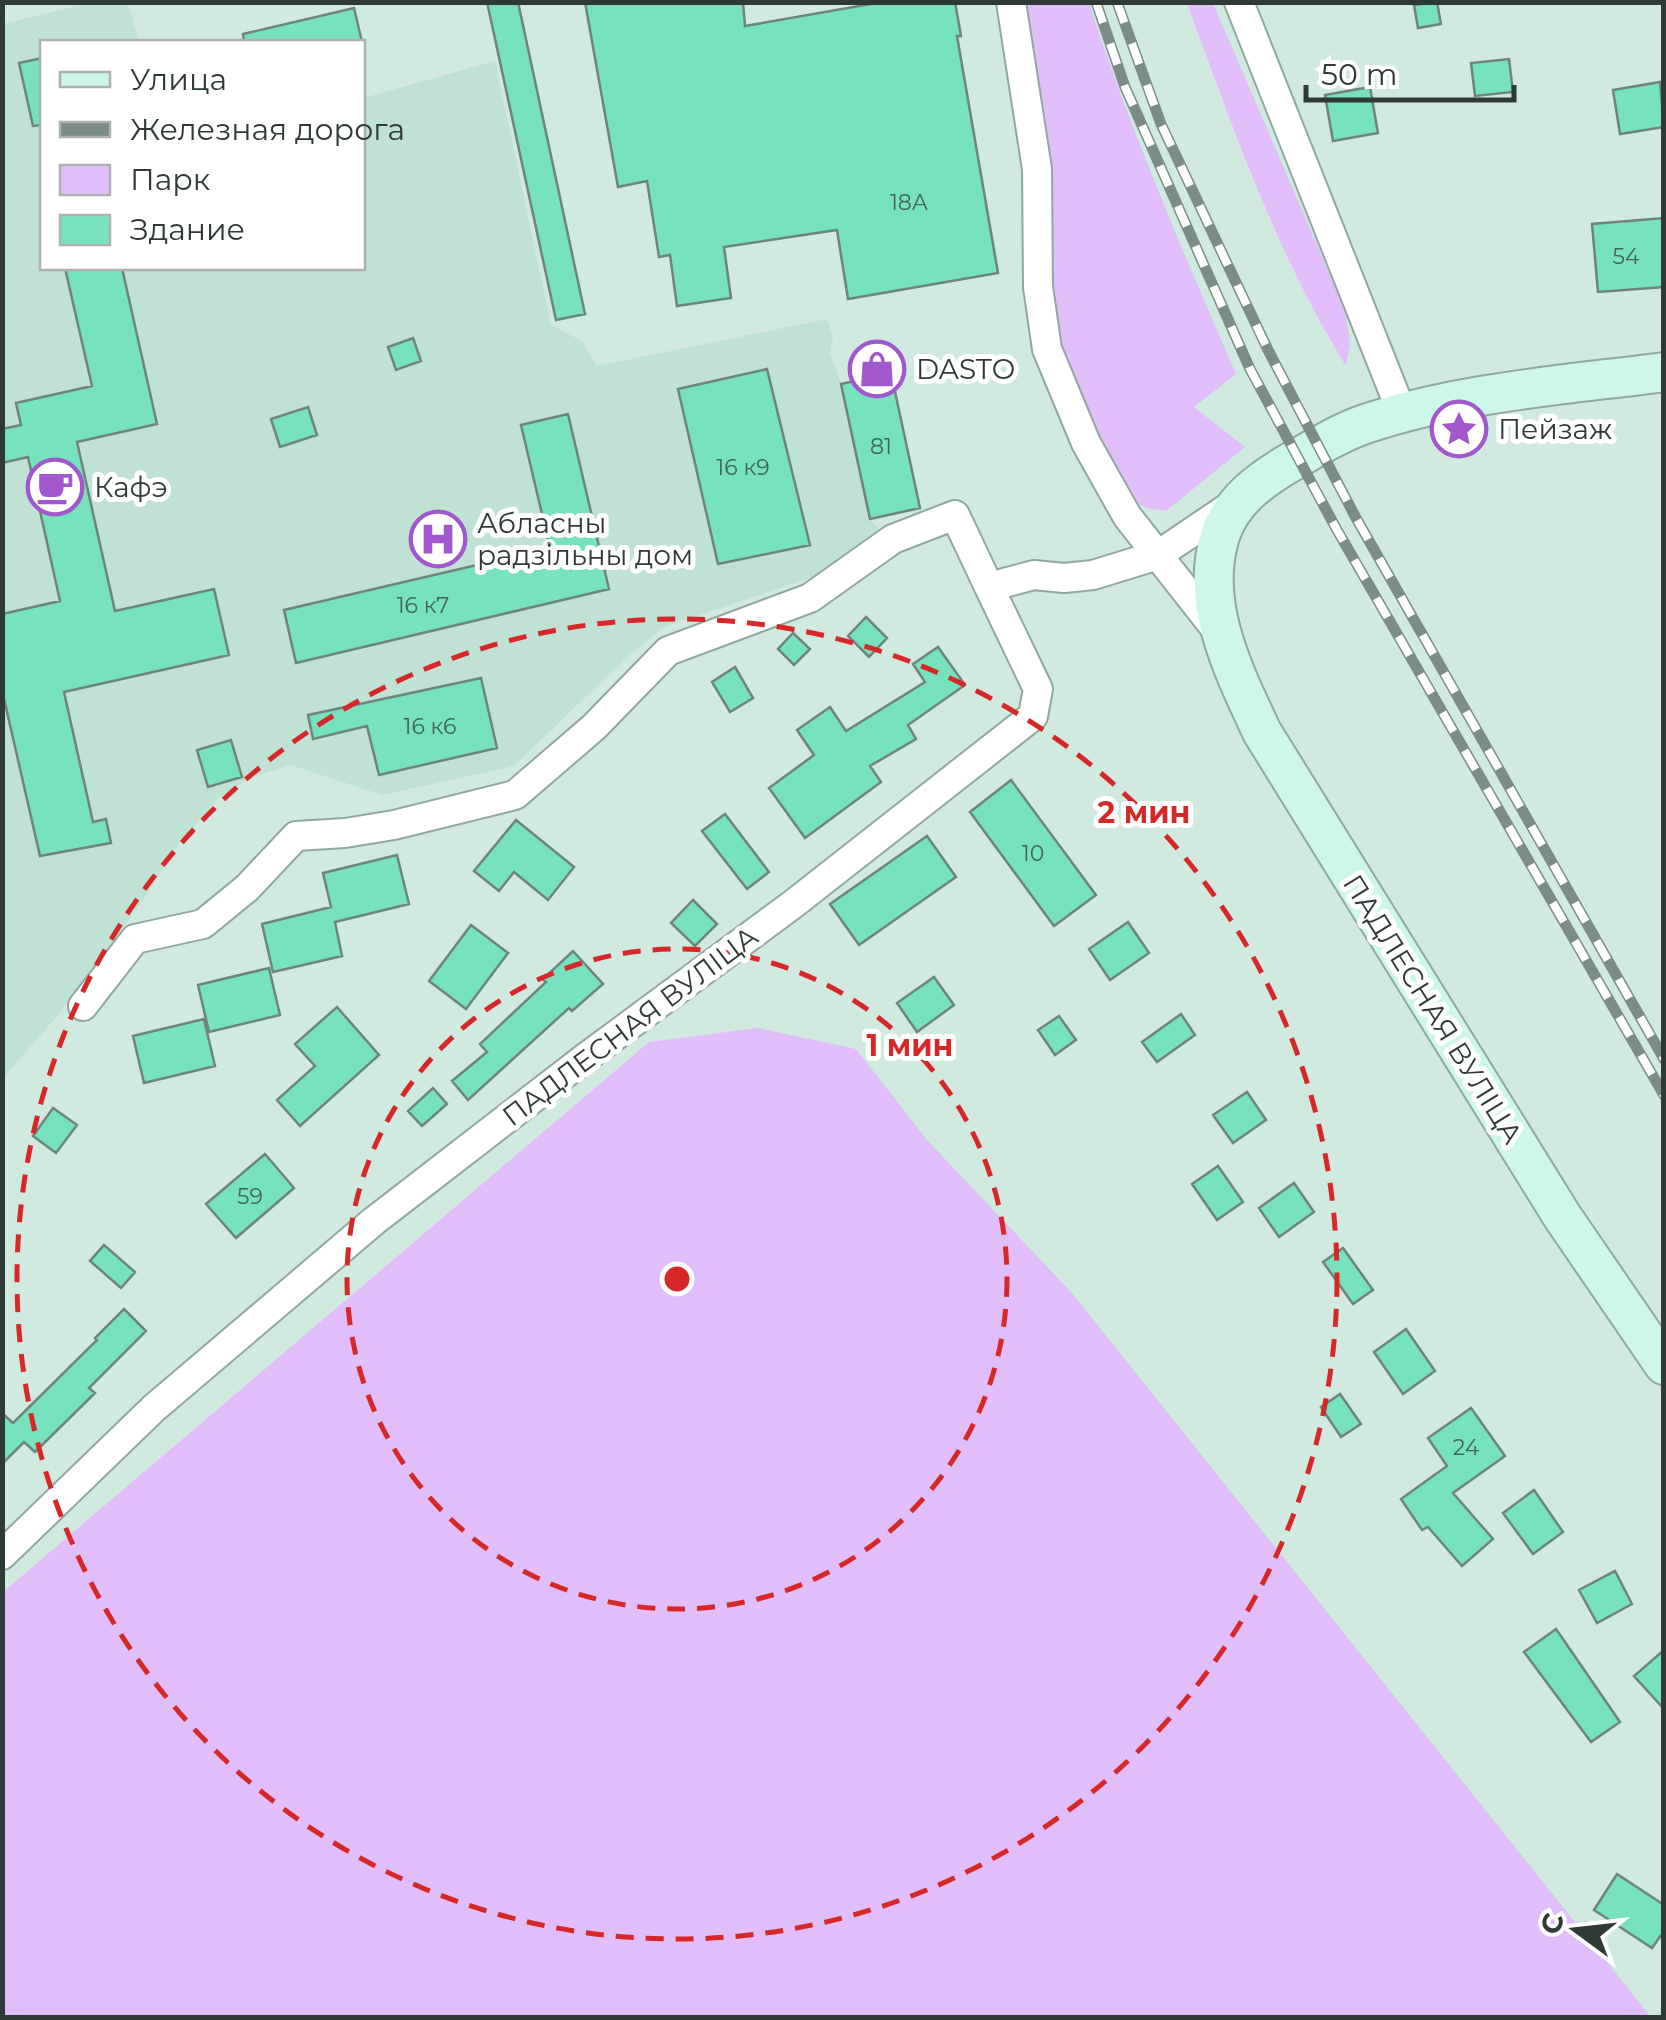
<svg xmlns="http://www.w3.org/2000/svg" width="1666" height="2020" font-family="Montserrat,sans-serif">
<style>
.built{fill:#c0e2d4}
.green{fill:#e1befa}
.building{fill:#76e3be;stroke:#6e857c;stroke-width:2.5}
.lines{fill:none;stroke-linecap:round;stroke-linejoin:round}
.street-casing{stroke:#90a89e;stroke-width:32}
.secondary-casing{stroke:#90a89e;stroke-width:42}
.street{stroke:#fff;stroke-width:28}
.secondary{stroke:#ccf7e9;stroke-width:38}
.rail-casing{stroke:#7c8d86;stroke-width:11}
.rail{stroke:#fff;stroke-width:8;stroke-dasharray:22;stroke-linecap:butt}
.ring{fill:none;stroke:#d62828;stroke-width:5;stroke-dasharray:18 12}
.labels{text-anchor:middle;stroke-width:10;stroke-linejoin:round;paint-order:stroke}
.number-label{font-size:22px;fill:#416457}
.poi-label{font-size:28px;fill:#2f3935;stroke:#fff;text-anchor:start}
.street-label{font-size:28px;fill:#2f3935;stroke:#fff}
.centre{fill:#d62828;stroke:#fff;stroke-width:5}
.ring-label{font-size:30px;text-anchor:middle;font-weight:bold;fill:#d62828;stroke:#fff;stroke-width:10;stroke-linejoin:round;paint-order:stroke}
</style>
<rect width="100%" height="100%" fill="#d1eadf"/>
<!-- built -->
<path class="built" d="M89 3H128L139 42H42V268H362L363 98 495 61 551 325 582 341 597 366 827 319 833 337 830 352 841 384 870 519 881 531 837 569 664 627 625 659 514 766 382 795 291 765 252 777 217 799 179 844 142 902 58 1015 3 1078 2 24Z"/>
<!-- green -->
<path class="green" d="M1017 3H1089C1130 129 1183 252 1236 374L1194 407 1245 447 1166 511 1151 509 1135 503 1107 462 1061 353 1044 233 1053 200Z
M1187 3H1213L1345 310 1350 343 1346 366C1276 253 1233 128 1187 3Z
M758 1028 856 1049 928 1141 1072 1293 1651 2017H3V1592L649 1042Z"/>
<!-- building -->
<path class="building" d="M487 2H518L585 314 556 320Z
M585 2H743L745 26 882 2H955L961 36H957L998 273 848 299 837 230 724 247 731 298 677 306 670 255 659 257 647 181 618 187Z
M1437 2 1441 24 1418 28 1414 5Z
M354 8 362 42H244L243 34Z
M42 58V125L33 126 19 63Z
M1509 59 1513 92 1475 96 1471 63Z
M1660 82 1664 127 1620 134 1613 90Z
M1370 87 1378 133 1333 141 1325 95Z
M1664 218V287L1598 292 1592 224Z
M65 268H122L157 424 77 442 115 611 214 589 229 655 64 692 93 822 106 819 111 843 40 856 2 690V614L60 601 28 457 2 463V429L21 425 16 403 92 386Z
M413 338 421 361 396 370 388 347Z
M767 369 810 545 718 564 678 389Z
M891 373 920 508 870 519 841 384Z
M308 407 317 435 280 447 271 419Z
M568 414 609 589 296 663 284 610 550 548 521 425Z
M866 617 887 638 869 657 848 636Z
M793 633 810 649 794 665 778 649Z
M938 647 965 685 908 725 916 739 870 766 881 782 805 838 769 788 814 755 797 730 830 707 846 731 925 682 913 664Z
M735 667 753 698 730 712 712 682Z
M481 678 497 748 379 775 367 726 313 739 308 715Z
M231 740 242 777 208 787 197 750Z
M1011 780 1096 895 1054 926 970 812Z
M725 814 769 872 747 889 702 831Z
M516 820 574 867 548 900 514 872 499 891 474 871Z
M927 836 956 877 859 945 830 904Z
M397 855 409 904 335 922 342 956 273 972 262 924 331 907 323 873Z
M693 900 717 924 695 946 671 923Z
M1128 922 1149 953 1110 980 1089 949Z
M471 925 508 953 466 1009 429 981Z
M573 951 603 984 572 1011 569 1008 468 1100 452 1081 487 1052 480 1044 546 982 543 979Z
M269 968 280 1015 209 1032 198 985Z
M934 977 954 1005 917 1032 897 1003Z
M337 1007 379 1055 300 1126 277 1100 315 1066 295 1044Z
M1181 1014 1195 1035 1157 1062 1142 1042Z
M1059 1016 1076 1040 1055 1055 1038 1030Z
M204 1019 215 1066 144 1083 133 1036Z
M433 1088 447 1104 422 1126 408 1111Z
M1247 1092 1266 1120 1233 1143 1213 1115Z
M53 1108 77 1125 56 1153 33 1136Z
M265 1154 294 1188 236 1238 206 1204Z
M1218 1166 1243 1202 1217 1220 1192 1184Z
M1294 1183 1314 1212 1279 1237 1259 1208Z
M104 1245 135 1272 121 1288 90 1261Z
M1343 1248 1373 1290 1353 1304 1323 1262Z
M124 1309 146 1331 89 1388 95 1393 35 1452 24 1442 2 1464V1413L13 1423 97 1340 95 1338Z
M1406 1329 1435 1371 1403 1394 1374 1352Z
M1340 1394 1361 1424 1341 1437 1321 1407Z
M1471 1408 1505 1456 1453 1493 1493 1539 1462 1566 1428 1527 1422 1530 1401 1499 1447 1466 1428 1438Z
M1534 1490 1563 1532 1533 1554 1503 1513Z
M1615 1571 1632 1604 1597 1623 1579 1590Z
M1556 1629 1620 1722 1591 1742 1524 1652Z
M1664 1650V1709L1634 1676Z
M1617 1874 1664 1905V1931L1652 1948 1594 1910Z"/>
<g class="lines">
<!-- street casing -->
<g class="street-casing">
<path id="street" d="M1011 2 1037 169 1038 287 1047 349 1086 443 1127 516 1219 633
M1239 2 1402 413
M83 1006 135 939 203 924 247 888 296 836 345 833 394 825 515 795 594 727 668 651 810 598 893 539 955 515 989 587
M2 1555 154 1408 374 1221 585 1058 792 905 1033 716 1038 689 989 587 1034 575 1064 578 1093 575 1158 555 1235 503"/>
</g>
<!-- secondary casing -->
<g class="secondary-casing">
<path id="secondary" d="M1664 372C1565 385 1460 392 1365 424 1339 433 1315 448 1291 462 1260 480 1231 501 1220 536 1199 604 1234 672 1262 732L1562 1216 1664 1365"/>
</g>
<!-- street -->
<use href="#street" class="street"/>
<!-- secondary -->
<use href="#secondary" class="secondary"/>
<!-- rail casing -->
<g class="rail-casing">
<path id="rail" d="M1096 2 1125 87 1250 369 1337 530 1664 1095
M1117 2 1161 124 1268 350 1356 518 1664 1059"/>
</g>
<!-- rail -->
<use href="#rail" class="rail"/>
</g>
<!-- distance rings -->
<g class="ring">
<circle cx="677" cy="1279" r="330"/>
<circle cx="677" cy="1279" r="660"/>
</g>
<!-- icons -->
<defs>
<g id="shop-ring" transform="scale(2.875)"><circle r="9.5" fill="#fff" stroke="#a058cc" stroke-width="1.5"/><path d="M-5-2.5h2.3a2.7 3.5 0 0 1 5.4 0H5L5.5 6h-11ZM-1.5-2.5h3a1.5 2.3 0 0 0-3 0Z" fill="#a058cc"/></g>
<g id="sight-ring" transform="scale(2.875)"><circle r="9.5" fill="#fff" stroke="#a058cc" stroke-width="1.5"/><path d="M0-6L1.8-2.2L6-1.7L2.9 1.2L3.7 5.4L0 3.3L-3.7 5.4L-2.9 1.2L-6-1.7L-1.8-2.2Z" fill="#a058cc"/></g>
<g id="cafe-ring" transform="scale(2.875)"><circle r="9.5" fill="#fff" stroke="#a058cc" stroke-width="1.5"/><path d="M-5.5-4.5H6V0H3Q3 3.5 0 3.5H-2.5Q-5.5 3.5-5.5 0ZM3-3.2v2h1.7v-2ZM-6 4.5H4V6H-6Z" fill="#a058cc"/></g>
<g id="hospital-ring" transform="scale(2.875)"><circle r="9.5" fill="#fff" stroke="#a058cc" stroke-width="1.5"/><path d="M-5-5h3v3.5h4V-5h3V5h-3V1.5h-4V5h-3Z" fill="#a058cc"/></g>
</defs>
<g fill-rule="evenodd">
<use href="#shop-ring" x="877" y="369"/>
<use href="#sight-ring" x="1459" y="429"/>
<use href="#cafe-ring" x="55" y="487"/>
<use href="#hospital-ring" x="438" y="539"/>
</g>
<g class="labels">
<!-- number labels -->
<g class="number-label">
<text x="909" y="210">18А</text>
<text x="1626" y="264">54</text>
<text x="881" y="454">81</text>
<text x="743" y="475">16 к9</text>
<text x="423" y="613">16 к7</text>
<text x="430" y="734">16 к6</text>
<text x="1033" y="861">10</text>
<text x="250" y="1204">59</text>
<text x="1466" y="1455">24</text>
</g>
<!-- poi labels -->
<g class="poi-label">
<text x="916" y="379">DASTO</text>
<text x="1498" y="439">Пейзаж</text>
<text x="94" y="497">Кафэ</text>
<text x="477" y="533">Абласны<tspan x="477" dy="32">радзільны дом</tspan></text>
</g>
<!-- street labels -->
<g class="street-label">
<text transform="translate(1433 1009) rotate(58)" y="10">ПАДЛЕСНАЯ ВУЛІЦА</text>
<text transform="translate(630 1026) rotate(-37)" y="10">ПАДЛЕСНАЯ ВУЛІЦА</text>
</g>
</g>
<circle cx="677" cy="1279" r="15" class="centre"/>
<g class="ring-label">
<text x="1144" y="823">2 мин</text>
<text x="910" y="1056">1 мин</text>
</g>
<!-- border -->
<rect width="1666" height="2020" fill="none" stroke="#2f3935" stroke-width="10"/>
<!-- legend -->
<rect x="40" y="40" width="325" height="230" fill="#ffffff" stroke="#acb0ae" stroke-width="2.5"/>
<rect x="60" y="72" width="50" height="15" fill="#ccf7e9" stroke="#acb0ae" stroke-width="2.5"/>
<text x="130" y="90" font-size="30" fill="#2f3935">Улица</text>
<rect x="60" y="122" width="50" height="15" fill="#7c8d86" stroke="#acb0ae" stroke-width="2.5"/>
<text x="130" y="140" font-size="30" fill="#2f3935">Железная дорога</text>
<rect x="60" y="165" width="50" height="30" fill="#e1befa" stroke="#acb0ae" stroke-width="2.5"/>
<text x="130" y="190" font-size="30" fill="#2f3935">Парк</text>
<rect x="60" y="215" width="50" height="30" fill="#76e3be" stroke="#acb0ae" stroke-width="2.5"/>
<text x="130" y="240" font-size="30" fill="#2f3935">Здание</text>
<!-- north arrow -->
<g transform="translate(1576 1930) rotate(285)" stroke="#ffffff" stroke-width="8" paint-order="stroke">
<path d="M0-8L18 38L0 25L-18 38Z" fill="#2f3935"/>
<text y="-15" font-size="28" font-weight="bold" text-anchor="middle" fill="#2f3935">С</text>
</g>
<!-- scale -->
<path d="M1306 85v15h208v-15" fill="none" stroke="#2f3935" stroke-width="5"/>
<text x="1321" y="85" font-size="30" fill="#2f3935" stroke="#ffffff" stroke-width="8" paint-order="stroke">50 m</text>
</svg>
